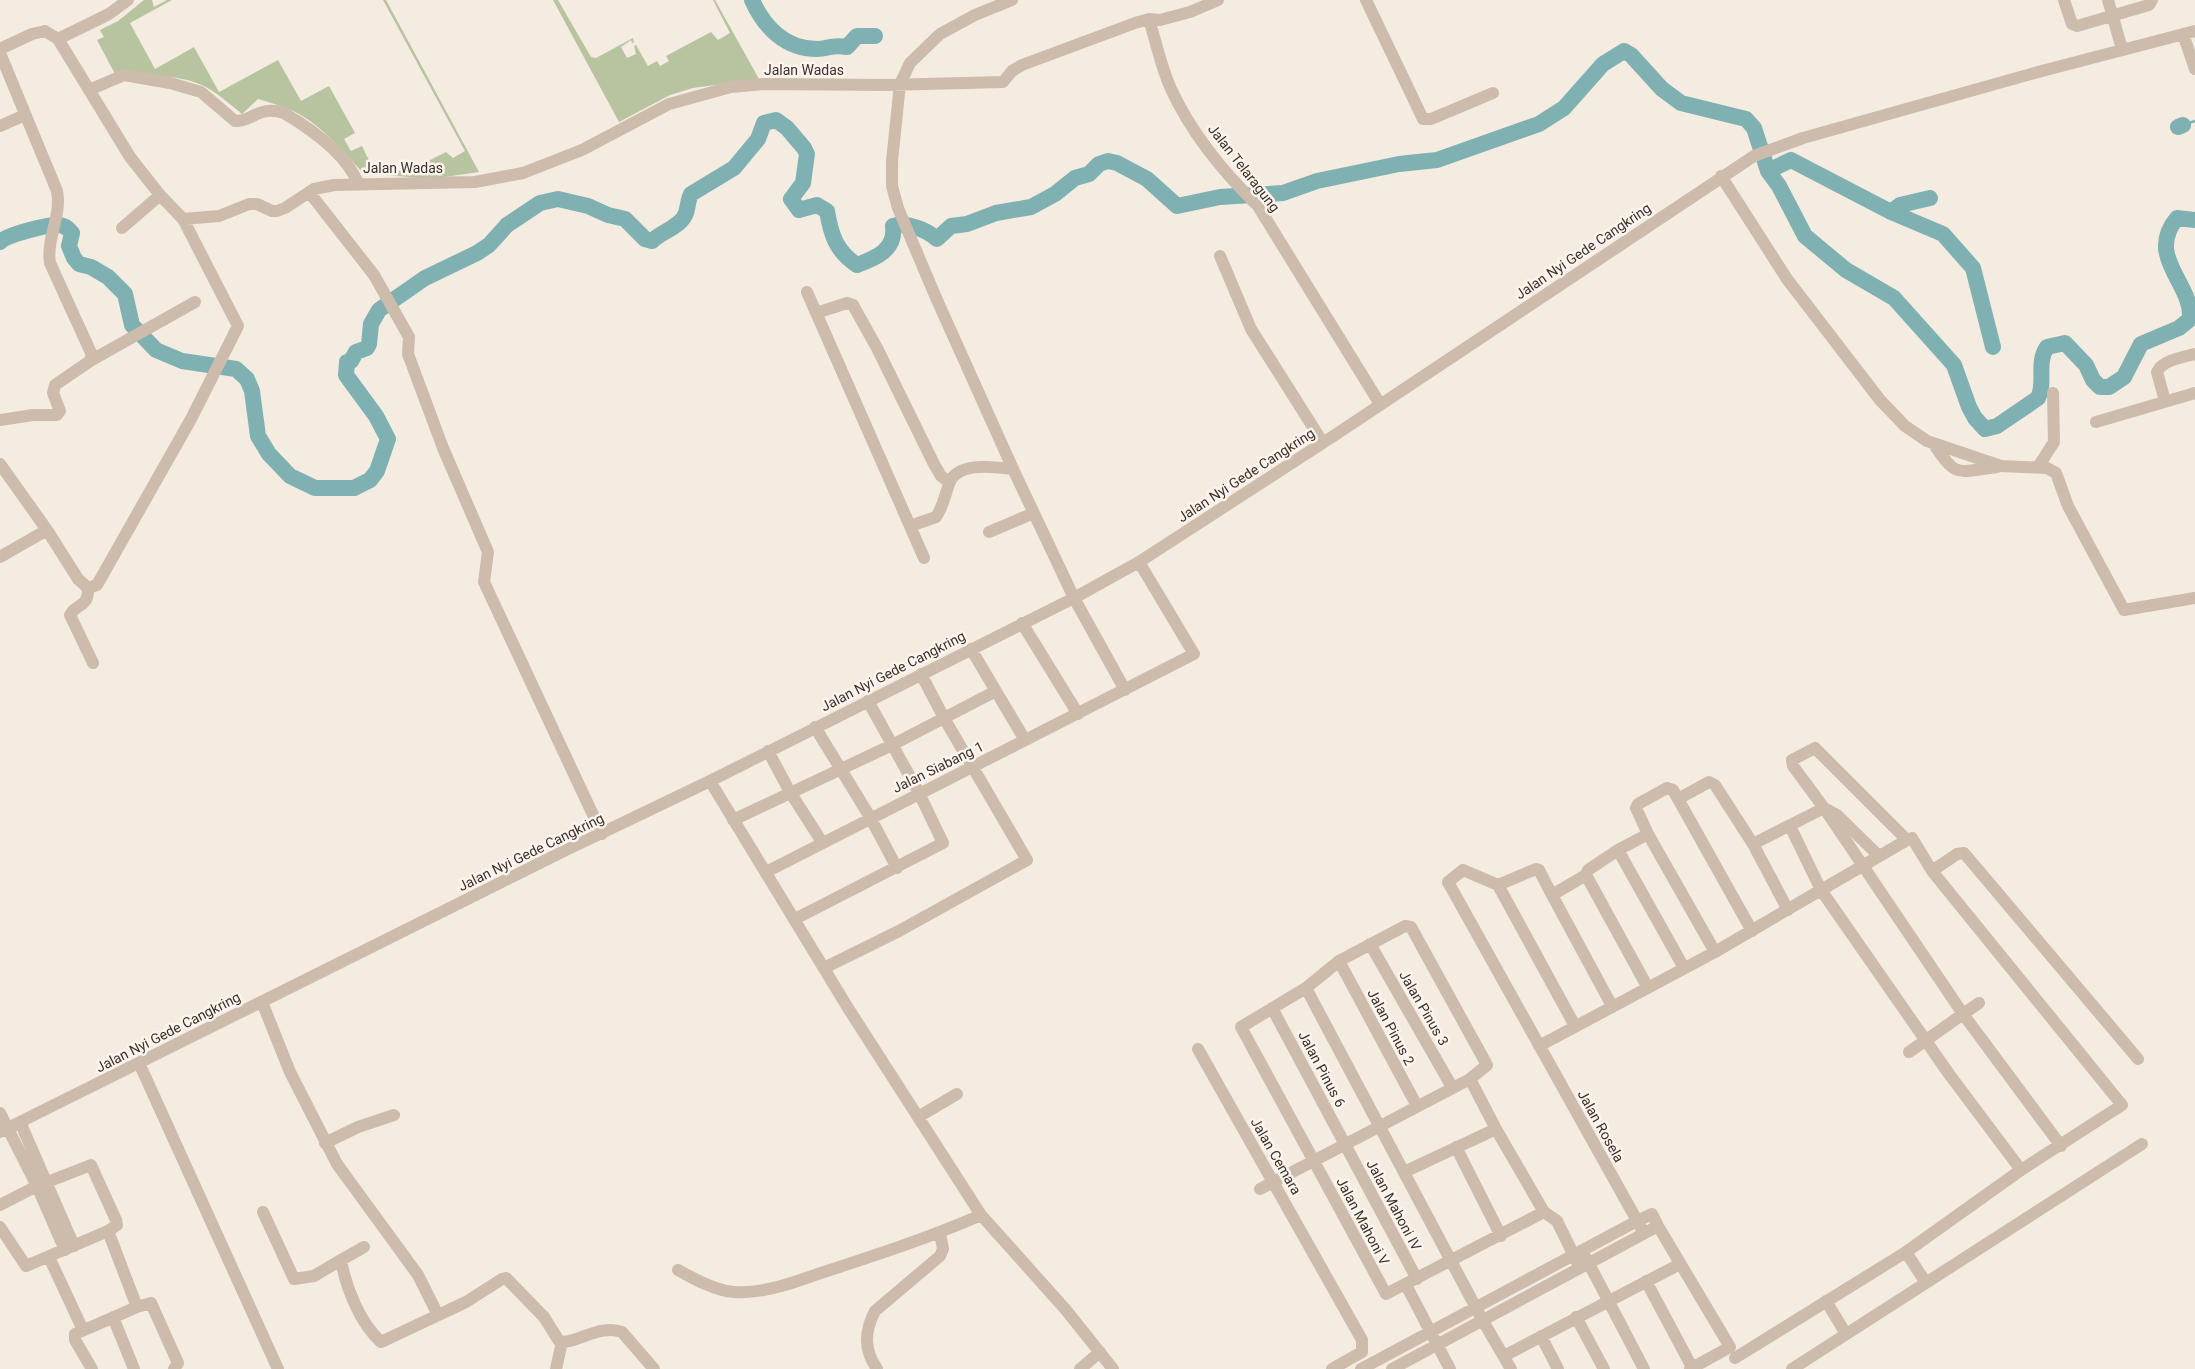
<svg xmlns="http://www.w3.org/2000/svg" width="2195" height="1369" font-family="Roboto,sans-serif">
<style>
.green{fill:#b8c4a0}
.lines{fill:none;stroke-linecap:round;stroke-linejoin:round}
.stream{stroke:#7fb0b2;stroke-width:2.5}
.river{stroke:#7fb0b2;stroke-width:16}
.minor{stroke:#cdbbac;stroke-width:12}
.labels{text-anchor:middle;stroke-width:5;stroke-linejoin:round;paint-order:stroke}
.street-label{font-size:14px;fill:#3b302b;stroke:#fbf5ee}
</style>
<rect width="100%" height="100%" fill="#f4ebe1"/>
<!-- green -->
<path class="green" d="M144 0H152L154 7 167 0H172L130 23 155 69 194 47 219 92 278 60 301 101 329 86 355 133 344 139 351 151 362 146C365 152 369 162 374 166 394 181 428 161 446 152L453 158 465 151 383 0H386L479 172 431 179 363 173C342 150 318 121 289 109 279 105 268 102 258 99L242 114C232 106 222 97 211 90 185 73 146 76 115 74L97 40 104 37 100 30 118 21Z
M553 0H558L591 57 596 58 633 38 634 42 632 43 631 40 621 47 627 58 636 54 634 46 636 45 648 66 657 61 660 66 669 61 666 56 711 32 718 40 730 33 713 0H715L759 79 693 88 670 95 619 122Z"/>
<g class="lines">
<!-- stream -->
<path class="stream" d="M2183 125 2195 121"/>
<!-- river -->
<path class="river" d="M752 0C764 27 785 49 817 49 829 49 830 44 847 47L857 36H875
M2178 127 2183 125
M1768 171 1791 160 1891 212 1943 234 1973 268 1993 347
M1891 212 1900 205 1930 198
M0 242C6 235 49 224 58 225 64 225 69 229 72 233L69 246 74 258 79 264 91 267 108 277 125 294 132 325 156 350 182 361 236 369 247 379 252 391 258 436 269 454 290 476 315 488H354L370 480 377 471 388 439 376 416 346 375 347 362 351 361 356 352 367 348 369 344 371 324 379 310 425 278 477 253 489 245 507 225 540 203 558 199 588 206 608 215 625 219 645 239 652 241C661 232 682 226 686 213 688 207 688 200 691 194L734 168 758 139 764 123 776 120 787 128 804 148 807 154 803 183 791 199 799 210 817 205 827 211C831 235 836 251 857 265 876 258 896 250 893 226 907 222 926 229 937 239L951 226 967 224 996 213 1031 207 1055 194 1075 178 1089 174 1099 164 1108 161 1117 163 1147 179 1177 206 1220 197 1283 193 1317 181 1399 164 1437 160 1539 124 1564 108 1603 64 1624 51 1631 55 1662 89 1681 103 1746 119 1754 128 1768 171 1779 186 1805 236 1846 270 1894 298 1954 365 1969 407 1975 418 1985 429 1997 426 2038 398C2046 382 2036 363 2047 347L2065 343 2086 365 2093 380 2100 387H2109L2124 377 2141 344 2179 328 2190 319C2193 283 2145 257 2177 218L2195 220"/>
<!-- minor -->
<path class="minor" d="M1012 0 975 15 940 34 910 63 900 84 892 161V186L898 208 937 300 1013 469 1074 598 1125 690
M1366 0 1423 119H1431L1493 93
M2064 0 2072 24 2077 26 2149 5 2152 0
M2108 0 2122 49
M1149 19C1156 42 1161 67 1171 89 1191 132 1224 173 1258 206L1380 404
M2183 34 2195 69
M58 39 109 14 128 0
M0 49 32 34 45 31 58 39 130 157 160 195 183 219 219 216 249 204H257L272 211H277L285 208 314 189 334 185 475 182 523 173 582 150 669 104 731 87 765 84 886 85 1003 82 1012 71 1022 65 1135 23 1149 19 1160 20 1190 12 1218 0
M0 53 57 191C62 215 46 239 50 263L92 355 90 361 55 385 53 393 60 411 57 415H33L0 420
M89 90 124 75 170 83 201 92 235 121C252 122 258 105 284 113 311 129 346 154 358 183
M0 126 25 115
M1721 176 1787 279 1880 400 1905 426 1927 441 2001 466 2047 468 2056 473 2068 506 2124 610 2195 598
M309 192 374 275 409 337 408 354 443 448 488 552 484 582 602 834
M122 228 160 195
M1220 256 1251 329 1323 443
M807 292 910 526 936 517C943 507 945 495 949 484 957 461 994 467 1013 469
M816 313 847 303 853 305 877 348 934 464 941 476 949 482
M90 361 195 302
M2165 401 2157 372C2162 360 2184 357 2195 354
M2096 422 2195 393
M1933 443C1957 479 1956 472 1997 467
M0 464 47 530 78 579 88 588 97 585 191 419 238 326 183 219
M2038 467 2054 442 2053 393
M910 526 924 558
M989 532 1034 513
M0 557 47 530
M88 588C89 608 76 603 70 615L93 663
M1022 623 1078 714
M971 649 1025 740
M815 727 870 817 897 868
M768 751 790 792 822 842
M710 781 848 1008 981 1215 1066 1310 1113 1369
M1678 799 1709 782 1715 785 1753 844 1788 910
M733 820 892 745 996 691
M1790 826 1821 890 1907 840 1815 748 1792 760 1793 766 1824 808 1837 815 1879 856
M1753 844 1824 808 1963 1014 2061 1146
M1618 850 1684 968
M1932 871 1957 854 1964 853 2138 1059
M766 872 1194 654 1139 562
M1586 875 1648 988
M1498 885 1575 1026
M1552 895 1612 1006
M795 919 943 843 919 793 868 701
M1370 944 1452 1087
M1715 952 1821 890 1949 1074 2021 1170
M1339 961 1417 1106
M824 968 899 931 1027 860 944 718 921 674
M1306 988 1483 1321 1511 1369
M262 1002 290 1072 337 1164 418 1275 438 1315
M1272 1008 1417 1279
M1539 1046 1715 952 1648 834 1636 808 1638 804 1667 788 1673 790 1752 931
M1198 1049 1362 1340V1352L1332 1369
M1909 1052 1979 1003
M139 1063 278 1369
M0 1113 37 1186 65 1250
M918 1117 957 1094
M20 1122 74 1246
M0 1132 564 851 710 781 1074 598 1139 562 1335 435 1754 156 1803 138 2038 72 2195 31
M325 1143 358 1127 394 1115
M1456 1147 1501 1236
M1404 1172 1496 1129
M1260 1189 1470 1079
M0 1205 37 1186 91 1165 116 1220 117 1225 108 1231
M263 1212 294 1279 314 1276 341 1260
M1544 1212 1386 1294 1241 1027 1306 988 1339 961 1405 926 1411 927 1487 1065 1470 1079 1496 1129 1544 1212 1557 1221 1580 1268
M1658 1226 1730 1347 1690 1369
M0 1227 26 1266 108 1231 137 1307
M1644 1233 1448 882 1463 870 1498 885 1536 869 1539 870 1552 895 1586 875 1588 870 1618 850 1648 834
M364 1247 341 1260C346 1288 360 1323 381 1342L466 1302 502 1279 506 1278 544 1317 559 1341C573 1346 600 1323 622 1332L654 1369
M1906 1252 1926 1283
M49 1257 83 1330
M1586 1258 1644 1369
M678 1270C694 1279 716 1291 734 1292 767 1294 796 1281 827 1271 879 1254 931 1237 981 1215
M1646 1281 1693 1369
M1406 1285 1450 1369
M1826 1301 1846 1334
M113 1317 134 1369
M1576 1317 1604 1369
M1541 1336 1558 1369
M1504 1356 1680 1264
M1735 1358 1906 1252 2021 1170 2122 1105 1932 871 1912 838 1907 840
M92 1369 75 1340V1334L137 1307 151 1303 178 1363 174 1369
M556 1369 562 1342
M877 1369C864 1350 864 1332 875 1311L940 1256 943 1249 940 1233
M1080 1369 1100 1352
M1361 1369 1637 1221 1652 1214 1658 1226 1392 1369
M1792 1369 2142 1144"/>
</g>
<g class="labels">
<!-- street labels -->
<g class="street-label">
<text x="804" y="75">Jalan Wadas</text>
<text x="403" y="173">Jalan Wadas</text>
<text transform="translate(1244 168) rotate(52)" y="5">Jalan Telaragung</text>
<text transform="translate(1583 251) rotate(-34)" y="5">Jalan Nyi Gede Cangkring</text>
<text transform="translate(1246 475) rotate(-33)" y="5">Jalan Nyi Gede Cangkring</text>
<text transform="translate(893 671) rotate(-27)" y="5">Jalan Nyi Gede Cangkring</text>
<text transform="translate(938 767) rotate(-26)" y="5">Jalan Siabang 1</text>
<text transform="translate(531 852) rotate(-26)" y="5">Jalan Nyi Gede Cangkring</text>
<text transform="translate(1424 1008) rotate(60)" y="5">Jalan Pinus 3</text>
<text transform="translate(1391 1027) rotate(62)" y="5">Jalan Pinus 2</text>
<text transform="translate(168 1032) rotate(-27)" y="5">Jalan Nyi Gede Cangkring</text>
<text transform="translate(1322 1069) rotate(62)" y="5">Jalan Pinus 6</text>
<text transform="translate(1601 1126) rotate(61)" y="5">Jalan Rosela</text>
<text transform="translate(1276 1156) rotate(60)" y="5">Jalan Cemara</text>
<text transform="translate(1394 1205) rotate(62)" y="5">Jalan Mahoni IV</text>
<text transform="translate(1363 1221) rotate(62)" y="5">Jalan Mahoni V</text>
</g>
</g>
</svg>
